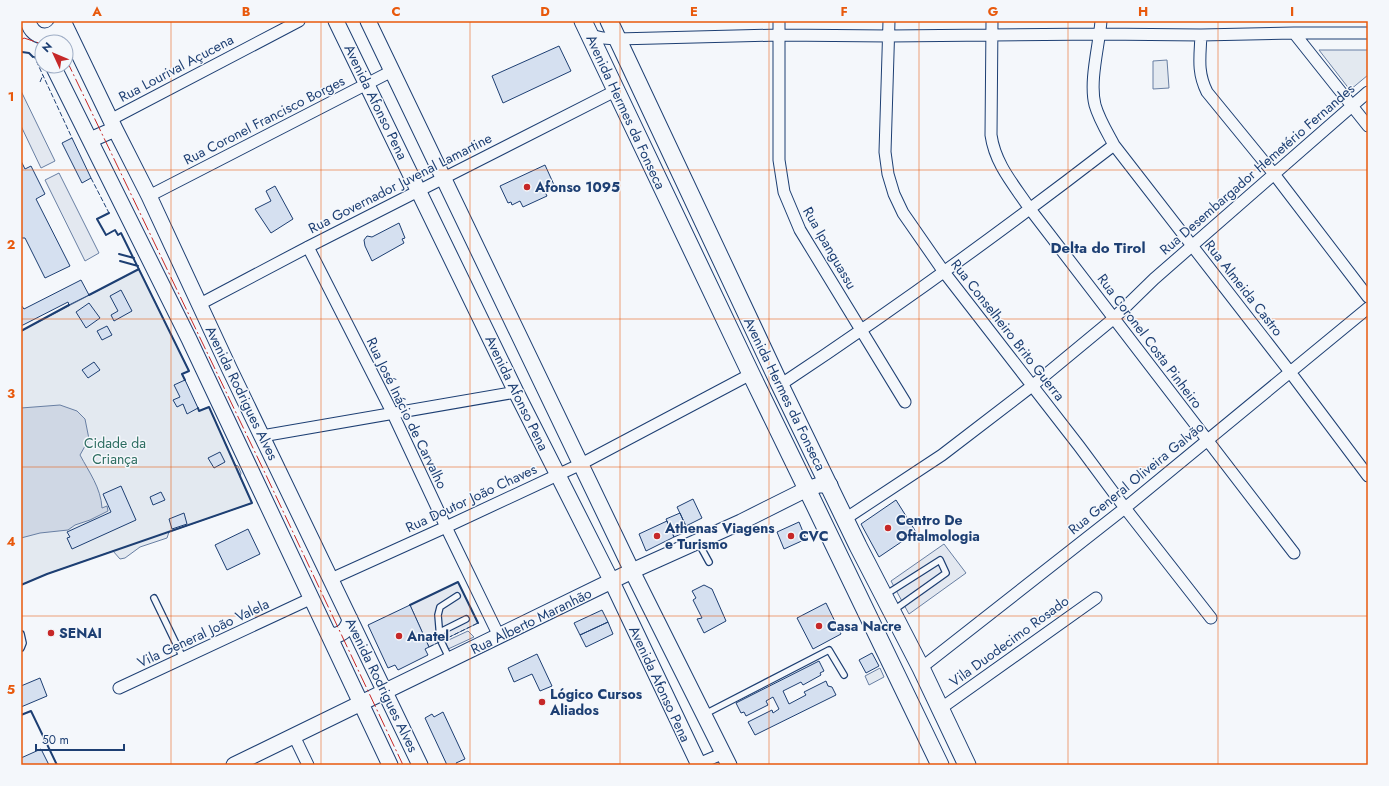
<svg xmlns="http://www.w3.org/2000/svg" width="1389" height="786" font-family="Jost,sans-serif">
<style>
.green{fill:#e3e9f0;stroke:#687fa3}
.parking{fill:#e3e8f0;stroke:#687fa3}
.water{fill:#cfd7e4;stroke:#687fa3}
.building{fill:#d5e0f0;stroke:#1d3f73}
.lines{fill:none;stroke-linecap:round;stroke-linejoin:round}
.lane-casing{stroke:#1d3f73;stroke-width:8}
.street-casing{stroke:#1d3f73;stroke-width:13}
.secondary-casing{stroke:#1d3f73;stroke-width:17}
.primary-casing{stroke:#1d3f73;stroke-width:19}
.lane{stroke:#f4f7fb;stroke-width:5.5}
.street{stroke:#f4f7fb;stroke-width:11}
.secondary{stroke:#f4f7fb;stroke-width:15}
.primary{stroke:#f4f7fb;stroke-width:17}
.fence{stroke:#1d3f73;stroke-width:1;stroke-dasharray:5 2;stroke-linecap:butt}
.wall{stroke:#1d3f73;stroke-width:2}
.power{stroke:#c62828;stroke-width:1;stroke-dasharray:14 3 2 3;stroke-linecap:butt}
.grid{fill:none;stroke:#e8590c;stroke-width:1;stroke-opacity:0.55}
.poi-dot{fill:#c62828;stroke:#f4f7fb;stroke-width:1.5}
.labels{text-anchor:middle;stroke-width:3;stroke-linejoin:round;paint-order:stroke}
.street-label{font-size:14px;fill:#1d3f73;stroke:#f4f7fb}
.poi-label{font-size:14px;font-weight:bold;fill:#1d3f73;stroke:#f4f7fb;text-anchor:start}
.park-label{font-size:14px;fill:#2c6c60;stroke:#f4f7fb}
.neighbourhood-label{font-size:15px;font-weight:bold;fill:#1d3f73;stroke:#f4f7fb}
.neatline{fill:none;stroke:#e8590c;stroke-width:1.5}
.grid-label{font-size:13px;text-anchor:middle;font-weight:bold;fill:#e8590c}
</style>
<rect width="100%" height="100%" fill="#f4f7fb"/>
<!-- green -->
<path class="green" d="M1319 50H1368V75L1350 90Z
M1167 60 1169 88 1153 89V61Z
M139 269 189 371 182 374 199 411 209 407 235 465 238 466 241 473 240 477 252 503 169 532 167 538 140 547 125 558 120 559 113 551 47 574 21 585V331Z
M880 668 884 677 869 685 865 676Z"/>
<!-- parking -->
<path class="parking" d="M21 91 55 161 41 168 21 126Z
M59 173 99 253 85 261 45 180Z
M944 544 966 573 909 614 891 581Z
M458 582 478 623 429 647 410 605Z
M468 631 474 637 446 650 440 644Z"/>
<!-- water -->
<path class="water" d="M60 405 77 411 85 419 89 439 80 455C89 472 101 488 102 508L107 506 108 511 90 520 75 525 68 530 40 533 21 538V408Z"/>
<!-- building -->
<path class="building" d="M559 46 571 71 503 103 492 76Z
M72 138 91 178 82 183 62 143Z
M21 161 25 169 31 166 45 194 36 199 70 266 45 278 25 238H21Z
M545 165 555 187 545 192 547 196 523 207 520 201 512 205 511 202 508 203 500 186Z
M275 186 293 219 271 233 255 209 271 201 266 191Z
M399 223 405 238 402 239 404 243 372 261 365 246 364 240 367 236 372 237Z
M81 280 89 295 69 305 68 302 21 326V305L24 309Z
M121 290 132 311 114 321 111 315 118 311 110 296Z
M89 303 100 318 86 328 76 312Z
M107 326 112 335 102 340 97 331Z
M94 362 100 370 88 378 82 370Z
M185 380 198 408 187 414 183 404 177 407 173 400 180 397 174 385Z
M220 452 225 462 214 468 208 458Z
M121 486 136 520 72 549 67 538 70 537 67 532 111 512 103 494Z
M161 492 165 500 153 505 150 497Z
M693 499 702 518 686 526 677 507Z
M896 500 916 532 879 557 861 524Z
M184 513 187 524 172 529 169 519Z
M680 513 688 531 674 537 666 519Z
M667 521 674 537 646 551 639 534Z
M799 522 806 539 784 549 777 532Z
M248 529 260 554 227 570 215 545Z
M704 585 712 589 726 621 704 633 697 619 702 618 693 600 696 598 692 591Z
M826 603 841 634 813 649 797 618Z
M410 605 429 647 425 649 428 655 398 670 395 665 388 668 368 625Z
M602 610 608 622 580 635 574 623Z
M608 622 613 634 586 647 580 635Z
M872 653 879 666 866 673 859 660Z
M537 654 552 686 540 691 532 674 514 682 508 668Z
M819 661 824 671 820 673 821 675 803 685 801 682 783 691 789 704 806 695 804 692 826 681 828 686 832 687 836 695 755 735 748 722 772 710 773 713 779 709 773 697 766 701 768 705 746 716 744 712 741 713 736 703Z
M40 678 47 696 21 707V686Z
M443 712 465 759 456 763 457 765H447L425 718 432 714 434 717Z
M41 749 49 765H21V758Z"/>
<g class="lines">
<!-- lane casing -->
<g class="lane-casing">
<path id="lane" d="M698 542 709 562
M885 595 940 560 946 573 894 610
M154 598 183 658
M440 632 466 619
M21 634 23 643 21 648
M450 660 440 639 438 615 440 607 457 596
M705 714 829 650 844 675"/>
</g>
<!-- street casing -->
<g class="street-casing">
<path id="street" d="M779 21V160L784 192 800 230 905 402
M889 21 885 152 888 174 894 194 903 213 944 272 1079 446 1125 508 1211 618
M992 21 991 135C995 164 1014 185 1030 209L1294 553
M1101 21C1099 46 1089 81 1095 105 1099 119 1107 132 1114 145L1290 372 1368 476
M1294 33 1368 126
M590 35 603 38 617 39 779 35 889 36 1100 34 1201 35 1294 33H1368
M1201 35C1200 57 1197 72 1207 92L1274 174 1368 297
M110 120 299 21
M149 196 392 71
M308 247 393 414 446 527 499 636
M200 304 308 247 615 91
M780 385C895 309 1005 229 1114 145
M262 436 516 392
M845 519 942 455 1032 386 1113 319 1154 279 1368 92
M331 579 446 527 581 464 751 374
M921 668 1125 508 1368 308
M119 688 312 598
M940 709 1096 598
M294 736 308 765
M696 765 724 753"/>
</g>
<!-- secondary casing -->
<g class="secondary-casing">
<path id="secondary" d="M28 21C33 42 57 40 63 21
M63 21 115 129 149 196 229 368 420 765
M336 21 516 392 612 582 699 765
M368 21 632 571 729 765
M53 66 189 339 390 765
M90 140 115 129
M328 633 334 636C344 633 348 629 350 619
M234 765 632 571 741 522 807 489 819 485H830"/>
</g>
<!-- primary casing -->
<g class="primary-casing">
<path id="primary" d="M583 21 751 374 807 489 940 765
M609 21 780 385 858 546 921 668 967 765"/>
</g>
<!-- lane -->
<use href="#lane" class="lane"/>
<!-- street -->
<use href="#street" class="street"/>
<!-- secondary -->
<use href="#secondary" class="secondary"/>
<!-- primary -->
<use href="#primary" class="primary"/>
<!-- fence -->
<path class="fence" d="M21 49 22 52
M33 57 34 56 72 138
M40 82 43 75
M91 178 109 213
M429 647 478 623"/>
<!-- wall -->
<path class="wall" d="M22 52 29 53 33 57
M109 213 97 219 106 235 115 230 118 235 121 233 189 371 182 374 185 380
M119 254 134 258
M120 261 138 266
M89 295 139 269
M21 331 69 305
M21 585 47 574 252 503 209 407 199 411 198 408
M410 605 458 582 478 623
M21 715 31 711 57 765"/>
<!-- power -->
<path class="power" d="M21 40 24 38 42 44
M66 59 265 473 403 765"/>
</g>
<!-- grid -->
<path class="grid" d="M171 21V765M321 21V765M470 21V765M620 21V765M769 21V765M919 21V765M1068 21V765M1218 21V765M21 170H1368M21 319H1368M21 467H1368M21 616H1368"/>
<!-- markers -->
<g class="poi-dot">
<circle cx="527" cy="187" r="4"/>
<circle cx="888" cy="528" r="4"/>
<circle cx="657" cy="536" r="4"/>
<circle cx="791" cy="536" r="4"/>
<circle cx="819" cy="626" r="4"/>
<circle cx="51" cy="633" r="4"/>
<circle cx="399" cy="636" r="4"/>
<circle cx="542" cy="702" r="4"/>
</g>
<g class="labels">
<!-- street labels -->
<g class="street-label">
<text transform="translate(176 68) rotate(-28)" y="5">Rua Lourival Açucena</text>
<text transform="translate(376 102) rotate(64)" y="5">Avenida Afonso Pena</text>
<text transform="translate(626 112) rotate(65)" y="5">Avenida Hermes da Fonseca</text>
<text transform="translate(264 120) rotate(-27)" y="5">Rua Coronel Francisco Borges</text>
<text transform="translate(1257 169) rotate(-41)" y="5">Rua Desembargador Hemetério Fernandes</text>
<text transform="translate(400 183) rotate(-27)" y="5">Rua Governador Juvenal Lamartine</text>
<text transform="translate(830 248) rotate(60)" y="5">Rua Ipanguassu</text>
<text transform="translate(1244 288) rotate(52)" y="5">Rua Almeida Castro</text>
<text transform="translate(1008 330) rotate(52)" y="5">Rua Conselheiro Brito Guerra</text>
<text transform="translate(1150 341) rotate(53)" y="5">Rua Coronel Costa Pinheiro</text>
<text transform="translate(242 393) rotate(64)" y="5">Avenida Rodrigues Alves</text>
<text transform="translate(517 393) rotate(64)" y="5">Avenida Afonso Pena</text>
<text transform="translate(785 394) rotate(64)" y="5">Avenida Hermes da Fonseca</text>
<text transform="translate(407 413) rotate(64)" y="5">Rua José Inácio de Carvalho</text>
<text transform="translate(1136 478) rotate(-39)" y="5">Rua General Oliveira Galvão</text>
<text transform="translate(471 498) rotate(-25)" y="5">Rua Doutor João Chaves</text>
<text transform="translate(531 621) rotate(-26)" y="5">Rua Alberto Maranhão</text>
<text transform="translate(203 633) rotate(-25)" y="5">Vila General João Valela</text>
<text transform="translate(1009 641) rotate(-36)" y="5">Vila Duodecimo Rosado</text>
<text transform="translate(660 684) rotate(65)" y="5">Avenida Afonso Pena</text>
<text transform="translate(382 685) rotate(64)" y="5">Avenida Rodrigues Alves</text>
</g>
<!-- poi labels -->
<g class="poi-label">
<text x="535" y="192">Afonso 1095</text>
<text x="896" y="525">Centro De<tspan x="896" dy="16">Oftalmologia</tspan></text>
<text x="665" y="533">Athenas Viagens<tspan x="665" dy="16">e Turismo</tspan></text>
<text x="799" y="541">CVC</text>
<text x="827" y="631">Casa Nacre</text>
<text x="59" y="638">SENAI</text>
<text x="407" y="641">Anatel</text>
<text x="550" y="699">Lógico Cursos<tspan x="550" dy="16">Aliados</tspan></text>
</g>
<!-- park labels -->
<g class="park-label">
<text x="115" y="448">Cidade da<tspan x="115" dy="16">Criança</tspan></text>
</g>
<!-- neighbourhood labels -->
<g class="neighbourhood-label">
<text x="1098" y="253">Delta do Tirol</text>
</g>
</g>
<!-- border -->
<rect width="1389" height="786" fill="none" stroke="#f4f7fb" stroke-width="44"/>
<!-- north arrow -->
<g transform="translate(54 54) rotate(314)"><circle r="19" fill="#f4f7fb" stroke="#9eadc5"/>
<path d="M0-3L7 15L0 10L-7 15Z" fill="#c62828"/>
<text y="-6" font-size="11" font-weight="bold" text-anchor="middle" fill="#1d3f73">N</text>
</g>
<!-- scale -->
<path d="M36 744v6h88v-6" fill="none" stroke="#1d3f73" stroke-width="2"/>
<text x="42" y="744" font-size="12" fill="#1d3f73" stroke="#f4f7fb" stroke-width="3" paint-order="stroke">50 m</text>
<rect x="22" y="22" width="1345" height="742" class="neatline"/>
<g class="grid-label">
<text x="97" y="16">A</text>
<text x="246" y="16">B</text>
<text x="396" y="16">C</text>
<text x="545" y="16">D</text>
<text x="694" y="16">E</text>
<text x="844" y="16">F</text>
<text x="993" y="16">G</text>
<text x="1143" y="16">H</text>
<text x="1292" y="16">I</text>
<text x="11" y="101">1</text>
<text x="11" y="249">2</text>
<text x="11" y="398">3</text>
<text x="11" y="546">4</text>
<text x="11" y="694">5</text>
</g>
</svg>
